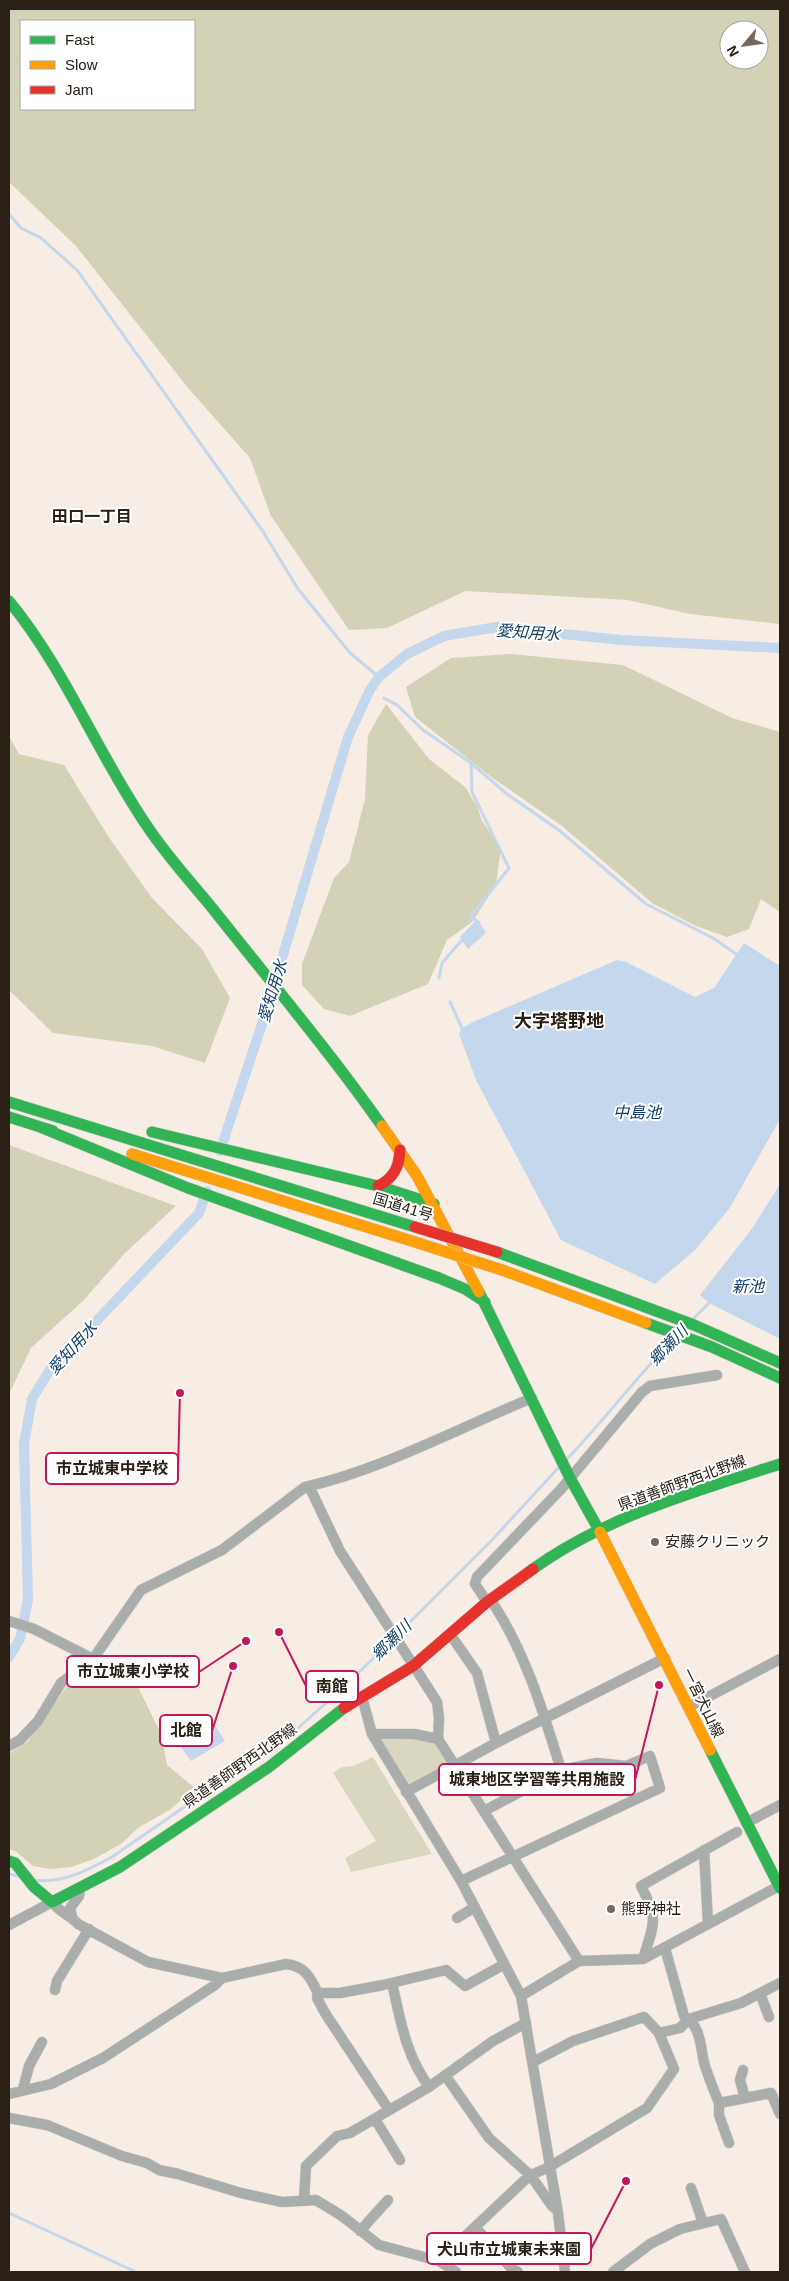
<svg xmlns="http://www.w3.org/2000/svg" width="789" height="2281" font-family="Arial,'Noto Sans JP',sans-serif">
<style>
.green{fill:#d9d7c0}
.forest{fill:#d3d1b6;fill-rule:evenodd}
.water{fill:#c5d7ec}
.lines{fill:none;stroke-linecap:round;stroke-linejoin:round}
.stream{stroke:#c5d7ec;stroke-width:3}
.canal{stroke:#c5d7ec;stroke-width:10}
.street-casing{stroke:#d0c8c0;stroke-width:11}
.fast-casing{stroke:#d0c8c0;stroke-width:12}
.slow-casing{stroke:#d0c8c0;stroke-width:12}
.jam-casing{stroke:#d0c8c0;stroke-width:12}
.street{stroke:#a9aead;stroke-width:10}
.fast{stroke:#30b455;stroke-width:11}
.slow{stroke:#ff9f0a;stroke-width:11}
.jam{stroke:#e5322d;stroke-width:11}
.slow-bridge-casing{stroke:#d0c8c0;stroke-width:12;stroke-linecap:butt}
.jam-bridge-casing{stroke:#d0c8c0;stroke-width:12;stroke-linecap:butt}
.slow-bridge{stroke:#ff9f0a;stroke-width:11}
.jam-bridge{stroke:#e5322d;stroke-width:11}
.poi-dot{fill:#72685d;stroke:#fff;stroke-width:2}
.labels{text-anchor:middle;stroke-width:4;stroke-linejoin:round;paint-order:stroke}
.street-label{font-size:15px;fill:#2a2015;stroke:#fff}
.poi-label{font-size:15px;fill:#2a2015;stroke:#fff;text-anchor:start}
.neighbourhood-label{font-size:16px;font-weight:bold;fill:#2a2015;stroke:#fff}
.water-label{font-size:16px;font-style:italic;fill:#133f6a;stroke:#fff}
.quarter-label{font-size:18px;font-weight:bold;fill:#2a2015;stroke:#fff}
.leader{fill:none;stroke:#c2185b;stroke-width:2}
.callout-dot{fill:#c2185b;stroke:#fff;stroke-width:2}
.callout{fill:#fff;stroke:#c2185b;stroke-width:2}
.callout-label{font-size:16px;text-anchor:middle;font-weight:bold;fill:#2a2015}
</style>
<rect width="100%" height="100%" fill="#f7ede4"/>
<!-- green -->
<path class="green" d="M412 1739 435 1744 448 1765 408 1786 381 1740Z
M373 1757 432 1854 351 1872 345 1858 376 1841 333 1773 342 1767 353 1766Z"/>
<!-- forest -->
<path class="forest" d="M9 9H780V624L690 614 628 600 465 591 387 628 349 630 271 516 250 458 189 389 76 246 9 182ZM21 21H194V109H21ZM729 30H759V60H729Z
M511 654 623 665 732 718 780 732V912L761 899 749 929 727 937 696 926 652 903 562 826 490 776 415 717 406 687 451 658Z
M386 704 429 759 465 787 477 806 482 821 501 848 496 885 472 922 447 940 428 984 350 1016 324 1009 302 985V964L334 878 349 862 365 799 368 735Z
M9 736 19 754 64 765 110 839 152 898 202 949 230 998 205 1063 152 1046 53 1033 9 990Z
M9 1145 176 1206 125 1253 83 1301 31 1348 9 1394Z
M89 1667 107 1678 126 1675 139 1689 161 1734 167 1765 195 1788 171 1809 138 1828 121 1844 94 1859 71 1867 51 1869 33 1866 15 1851 9 1849V1754L28 1741 67 1686Z"/>
<!-- water -->
<path class="water" d="M477 919 486 933 468 949 460 937Z
M744 943 780 966V1119L729 1209 695 1250 655 1284 561 1240 476 1080 459 1034 462 1028 473 1022 617 960 626 962 695 997 714 988Z
M780 1184V1339L709 1303 700 1295 751 1230Z
M211 1719 225 1741 191 1761 176 1740Z"/>
<g class="lines">
<!-- stream -->
<path class="stream" d="M9 214 21 228 41 238 77 270 262 530 298 589 350 653 379 677
M384 698 397 705 423 730 471 763 507 794 560 831 646 904 713 938 736 954
M471 764 472 792 509 868 471 916 479 923
M439 978 442 963 462 940
M450 1002 462 1028
M694 1318 709 1303
M567 1459C604 1421 636 1377 674 1339
M9 1874 21 1877
M34 1880C62 1884 88 1870 112 1857L297 1729 345 1686 402 1630 492 1540 560 1466
M9 2213 136 2272"/>
<!-- canal -->
<path class="canal" d="M220 1151 266 1012 348 737 370 690 379 677 407 654 444 636 497 627 621 640 780 648
M9 1657 20 1639 28 1600 24 1444 32 1399 49 1371 199 1213 207 1191"/>
<!-- street casing -->
<g class="street-casing">
<path id="street" d="M309 1486 340 1551 437 1702 439 1718 438 1739 579 1961
M490 1599C525 1650 543 1711 561 1770
M487 1602 475 1584 477 1577 562 1488 642 1392 650 1386 717 1375
M9 1621 34 1629 93 1659
M450 1634 477 1673 496 1743
M362 1697 372 1734 461 1881 521 1996 558 2213 565 2272
M689 1707 780 1659
M372 1734H414L438 1739
M9 1746 20 1740 38 1721 61 1683 93 1659 141 1590 222 1550 305 1487C381 1470 459 1428 532 1398
M406 1792 496 1743 665 1658
M746 1823 780 1805
M704 1850 708 1924
M461 1881 660 1788 650 1756 626 1766 597 1763 561 1770 484 1811
M72 1917 70 1908 79 1896 80 1889
M457 1918 475 1907
M9 1925 52 1902C59 1912 70 1915 78 1924L148 1962 222 1978 286 1964C305 1966 310 1977 318 1993H340L383 1985 446 1970 465 1986 503 1965
M665 1948 684 2016C702 2026 700 2049 705 2066 709 2078 714 2091 719 2103L771 2093 780 2114
M643 1959C654 1923 659 1921 641 1886L737 1832
M392 1983C401 2022 405 2053 429 2087
M55 1990 57 1981 89 1929
M318 1993 317 1998 325 2013 389 2110
M760 1993 769 2017
M521 1996 579 1961 643 1959 779 1886
M659 2033 680 2028 689 2019 741 2003 780 1983
M743 2070 740 2080 745 2098
M445 2075 489 2138 531 2176 552 2206 557 2210
M23 2089 29 2066 42 2042
M9 2094 51 2084 103 2058 215 1985 222 1978
M719 2103V2115L729 2143
M9 2118 47 2125 122 2156 147 2163 159 2170 178 2174 241 2193 282 2202 316 2200 342 2216 379 2245 439 2261 456 2272
M375 2119 400 2160
M691 2188 703 2223
M304 2201 306 2166 337 2136 350 2133 429 2087 493 2041 526 2023
M476 2228 511 2268 518 2272
M360 2231 388 2200
M439 2261 529 2176 549 2167 647 2108 674 2069 659 2033 644 2017 573 2041 533 2062
M613 2272 650 2244 680 2229 721 2219 745 2272"/>
</g>
<!-- fast casing -->
<g class="fast-casing">
<path id="fast" d="M9 601C65 669 97 753 147 826 166 855 191 882 213 909 270 981 329 1051 382 1126
M9 1102 415 1227
M9 1117 53 1131
M40 1127 188 1188 439 1278 465 1289 485 1302
M152 1132 378 1186 434 1204
M497 1252 694 1325 780 1363
M479 1292 570 1478 600 1532
M646 1323 712 1347 780 1378
M533 1569C605 1517 696 1491 780 1464
M710 1750 780 1888
M9 1861 15 1863 34 1887 52 1902 120 1867 269 1767 344 1708"/>
</g>
<!-- slow casing -->
<g class="slow-casing">
<path id="slow" d="M382 1126 417 1176 479 1292
M132 1154 415 1242
M502 1270 646 1323
M600 1532 710 1750"/>
</g>
<!-- jam casing -->
<g class="jam-casing">
<path id="jam" d="M378 1186C394 1178 399 1167 400 1150
M344 1708 413 1666 487 1602 533 1569"/>
</g>
<!-- street -->
<use href="#street" class="street"/>
<!-- fast -->
<use href="#fast" class="fast"/>
<!-- slow -->
<use href="#slow" class="slow"/>
<!-- jam -->
<use href="#jam" class="jam"/>
<!-- slow-bridge casing -->
<g class="slow-bridge-casing">
<path id="slow-bridge" d="M415 1242 502 1270"/>
</g>
<!-- jam-bridge casing -->
<g class="jam-bridge-casing">
<path id="jam-bridge" d="M415 1227 497 1252"/>
</g>
<!-- slow-bridge -->
<use href="#slow-bridge" class="slow-bridge"/>
<!-- jam-bridge -->
<use href="#jam-bridge" class="jam-bridge"/>
</g>
<!-- markers -->
<g class="poi-dot">
<circle cx="655" cy="1542" r="5"/>
<circle cx="611" cy="1909" r="5"/>
</g>
<g class="labels">
<!-- street labels -->
<g class="street-label">
<text transform="translate(403 1207) rotate(17)" y="5">国道41号</text>
<text transform="translate(682 1483) rotate(-20)" y="5">県道善師野西北野線</text>
<text transform="translate(703 1703) rotate(64)" y="5">一宮犬山線</text>
<text transform="translate(240 1766) rotate(-35)" y="5">県道善師野西北野線</text>
</g>
<!-- poi labels -->
<g class="poi-label">
<text x="665" y="1547">安藤クリニック</text>
<text x="621" y="1914">熊野神社</text>
</g>
<!-- neighbourhood labels -->
<g class="neighbourhood-label">
<text x="92" y="522">田口一丁目</text>
</g>
<!-- water labels -->
<g class="water-label">
<text transform="translate(528 632) rotate(4)" y="6">愛知用水</text>
<text transform="translate(272 991) rotate(-73)" y="6">愛知用水</text>
<text x="637" y="1118">中島池</text>
<text x="748" y="1292">新池</text>
<text transform="translate(668 1345) rotate(-46)" y="6">郷瀬川</text>
<text transform="translate(72 1348) rotate(-48)" y="6">愛知用水</text>
<text transform="translate(391 1640) rotate(-45)" y="6">郷瀬川</text>
</g>
<!-- quarter labels -->
<g class="quarter-label">
<text x="559" y="1027">大字塔野地</text>
</g>
</g>
<!-- callouts -->
<path class="leader" d="M180 1393L178 1468M246 1641L199 1672M279 1632L306 1686M233 1666L212 1731M659 1685L635 1780M626 2181L591 2249"/>
<g class="callout-dot">
<circle cx="180" cy="1393" r="5"/>
<circle cx="246" cy="1641" r="5"/>
<circle cx="279" cy="1632" r="5"/>
<circle cx="233" cy="1666" r="5"/>
<circle cx="659" cy="1685" r="5"/>
<circle cx="626" cy="2181" r="5"/>
</g>
<g class="callout">
<rect x="46" y="1453" width="132" height="31" rx="5"/>
<rect x="67" y="1656" width="132" height="31" rx="5"/>
<rect x="306" y="1671" width="52" height="31" rx="5"/>
<rect x="160" y="1715" width="52" height="31" rx="5"/>
<rect x="439" y="1764" width="196" height="31" rx="5"/>
<rect x="427" y="2233" width="164" height="31" rx="5"/>
</g>
<g class="callout-label">
<text x="112" y="1474">市立城東中学校</text>
<text x="133" y="1677">市立城東小学校</text>
<text x="332" y="1692">南館</text>
<text x="186" y="1736">北館</text>
<text x="537" y="1785">城東地区学習等共用施設</text>
<text x="509" y="2255">犬山市立城東未来園</text>
</g>
<!-- border -->
<rect width="789" height="2281" fill="none" stroke="#2a2015" stroke-width="20"/>
<!-- legend -->
<rect x="20" y="20" width="175" height="90" fill="#ffffff" stroke="#aaa6a1"/>
<rect x="30" y="36" width="25" height="8" fill="#30b455" stroke="#aaa6a1"/>
<text x="65" y="45" font-size="15" fill="#2a2015">Fast</text>
<rect x="30" y="61" width="25" height="8" fill="#ff9f0a" stroke="#aaa6a1"/>
<text x="65" y="70" font-size="15" fill="#2a2015">Slow</text>
<rect x="30" y="86" width="25" height="8" fill="#e5322d" stroke="#aaa6a1"/>
<text x="65" y="95" font-size="15" fill="#2a2015">Jam</text>
<!-- north arrow -->
<g transform="translate(744 45) rotate(241)"><circle r="24" fill="#ffffff" stroke="#aaa6a1"/>
<path d="M0-4L9 19L0 12L-9 19Z" fill="#72685d"/>
<text y="-8" font-size="14" font-weight="bold" text-anchor="middle" fill="#2a2015">N</text>
</g>
</svg>
